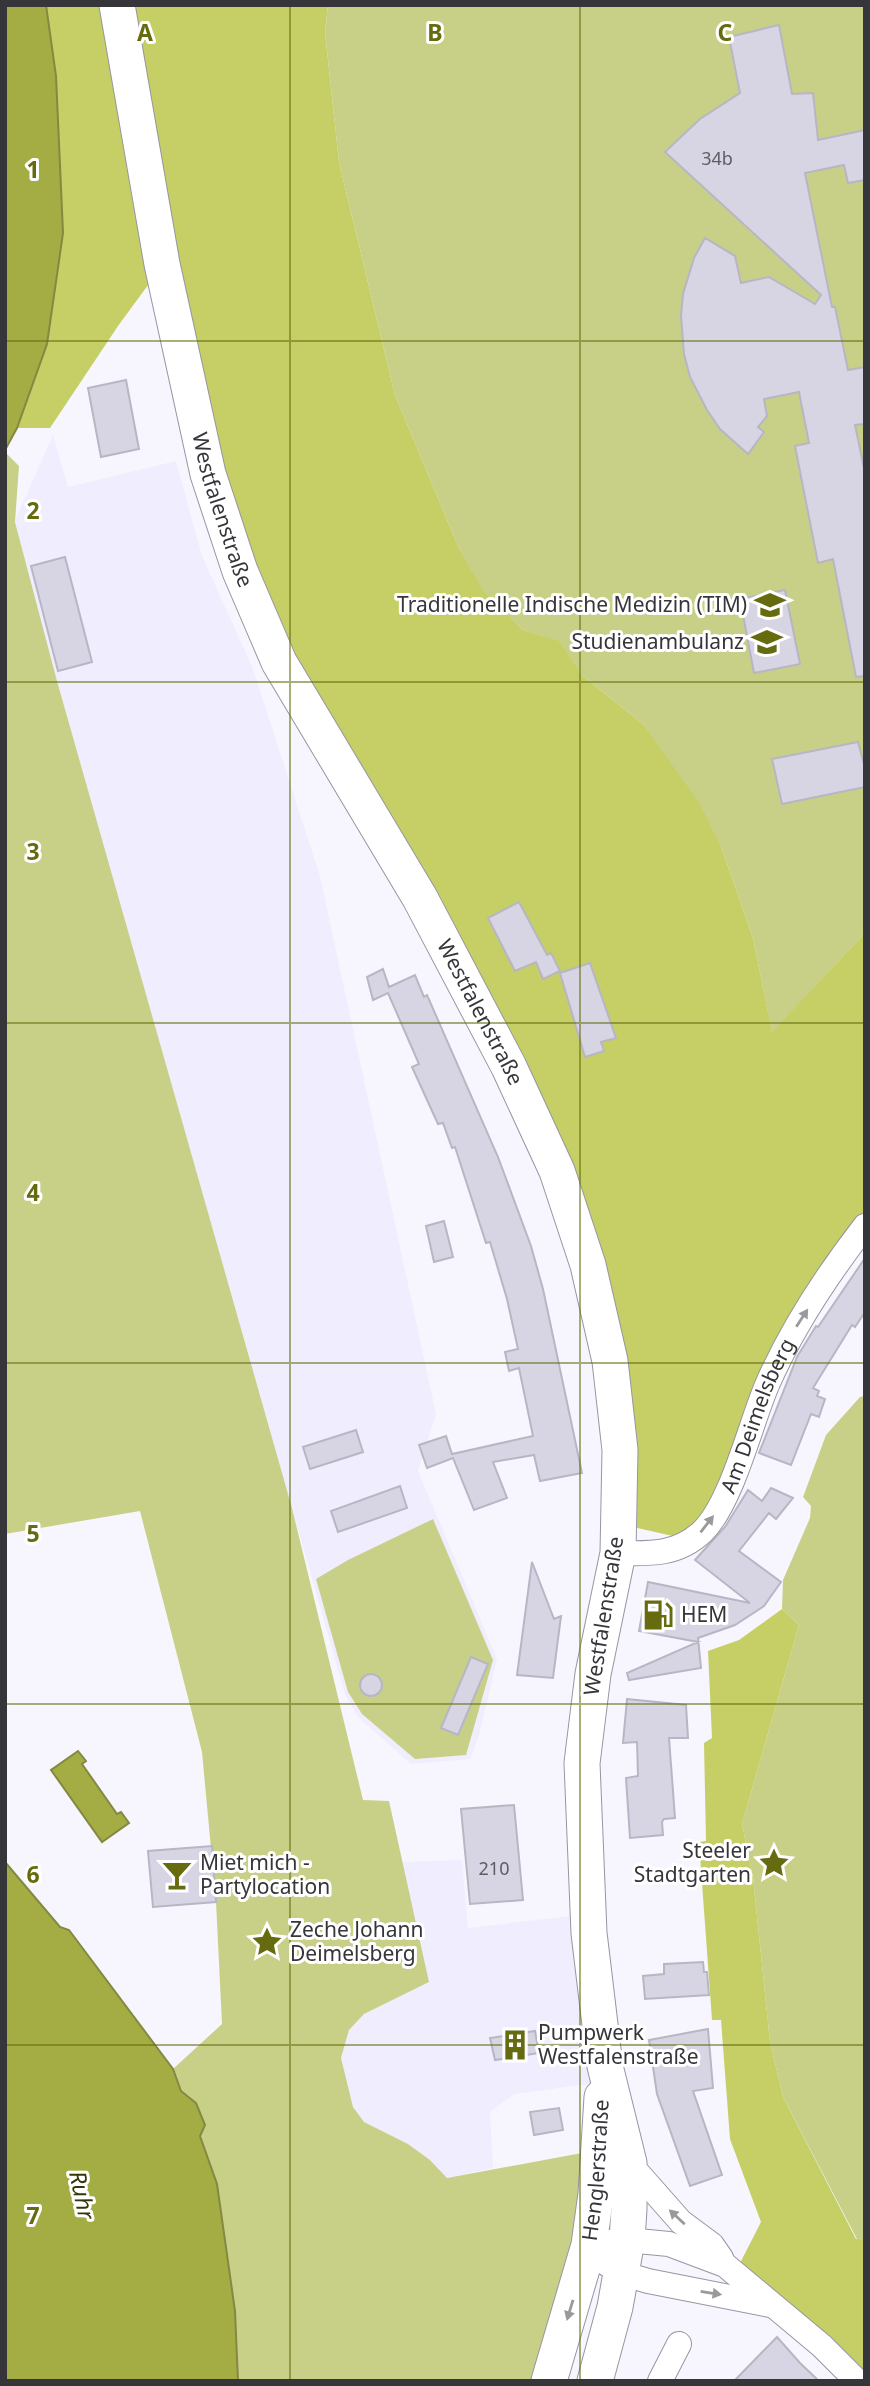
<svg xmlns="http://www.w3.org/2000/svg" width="870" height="2386" font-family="'Noto Sans',sans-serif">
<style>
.built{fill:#f0edfe}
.green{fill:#c8d088}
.forest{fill:#c5cf66}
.water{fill:#a4ad43;stroke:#838940;stroke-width:2}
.building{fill:#d7d5e3;stroke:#b8b6c4;stroke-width:2}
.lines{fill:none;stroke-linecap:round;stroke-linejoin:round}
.minor-casing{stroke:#9795a2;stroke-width:26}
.secondary-casing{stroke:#9795a2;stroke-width:37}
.minor{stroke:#fff;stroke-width:24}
.secondary{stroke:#fff;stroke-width:35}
.oneway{fill:#9a9a9c}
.grid{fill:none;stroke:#656b0e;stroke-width:2;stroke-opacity:0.55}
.labels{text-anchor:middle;stroke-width:6;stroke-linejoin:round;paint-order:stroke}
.number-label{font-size:18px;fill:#5e5d64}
.street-label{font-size:21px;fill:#36353a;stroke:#fff}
.poi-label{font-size:21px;fill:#36353a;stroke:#fff;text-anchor:start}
.water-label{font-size:23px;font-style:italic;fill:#333609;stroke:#fff}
.grid-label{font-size:23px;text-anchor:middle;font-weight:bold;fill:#656b0e;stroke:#fff;stroke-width:6;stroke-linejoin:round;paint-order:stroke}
</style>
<rect width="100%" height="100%" fill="#f7f6fe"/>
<!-- built -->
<path class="built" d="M53 435 68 487 176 461 202 556 252 666 320 876 436 1414 418 1471 497 1659 479 1736 470 1759 411 1764 358 1717 345 1694 57 681 15 521Z
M462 1860 468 1928 580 1915 597 2083 514 2094 490 2112 493 2168 447 2178 430 2160 408 2144 364 2122 353 2107 341 2058 349 2030 364 2014 429 1982 402 1862Z"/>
<!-- green -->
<path class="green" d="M328 5H865V933L772 1033 753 938 722 849 643 724 583 676 559 642 523 630 484 593 458 546 395 395 339 162 325 32Z
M5 452 19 466 15 522 57 681 292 1508 363 1800 389 1801 429 1982 364 2014 349 2030 341 2058 353 2107 364 2122 408 2144 430 2160 447 2178 598 2150 547 2381H238L235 2311 217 2184 200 2136 196 2103 181 2091 173 2069 222 2024 216 1902 202 1752 140 1511 5 1534Z
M865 1396V2243L858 2241 783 2097 770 2042 753 1877 742 1824 799 1625 782 1609 783 1580 810 1518 811 1506 803 1497 826 1435 860 1397Z
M433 1519 493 1660 466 1755 415 1759 362 1714 348 1692 316 1579 348 1560Z"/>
<!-- forest -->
<path class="forest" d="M46 5H109L162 266 118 326 50 428H17L47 344 63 233 56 76Z
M122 5H328L325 32 339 162 395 395 458 546 484 592 523 630 559 641 583 676 643 724 700 804 722 849 753 938 772 1032 865 933V1217L711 1516 677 1537 620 1524 621 1450 558 1172 242 571Z
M782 1609 799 1625 742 1824 753 1877 770 2042 783 2097 856 2239 865 2241V2381L737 2269 761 2222 730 2139 721 2020H712L699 1842 706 1841 704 1743 712 1738 708 1651 739 1640Z"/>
<!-- water -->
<path class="water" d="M5 5H46L56 76 63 233 47 344 17 428 5 450Z
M78 1751 86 1761 82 1764 117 1814 121 1812 129 1823 102 1842 51 1770Z
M5 1862 60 1927 69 1930 173 2069 181 2091 196 2103 205 2125 200 2136 217 2184 235 2311 238 2381H5Z"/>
<!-- building -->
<path class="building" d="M779 25 792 94 813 93 818 140 865 130V180L848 183 844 165 805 173 832 307H835L848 370 865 367V424L855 425 865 473V676L856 677 833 559 818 563 795 446 809 443 799 392 764 399 767 416 758 427 764 432 748 454 720 429 707 410 690 377 684 354 681 316 683 294 694 258 705 238 735 256 741 283 769 277 815 304 821 295 665 152 700 119 740 93 729 37Z
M126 380 139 449 101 457 88 388Z
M65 557 92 662 58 671 31 566Z
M785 590 800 664 754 673 740 599Z
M858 742 865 768V787L782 804 772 759Z
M519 902 547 955 551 953 560 971 543 979 536 962 515 971 488 918Z
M590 963 616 1038 601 1042 604 1051 585 1057 560 973Z
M383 969 389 987 415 975 424 997 427 995 498 1157 531 1246 543 1289 582 1473 540 1481 534 1455 493 1462 507 1498 474 1510 453 1458 427 1468 419 1445 446 1436 452 1454 533 1436 519 1368 509 1371 505 1352 518 1349 507 1299 490 1242 486 1243 455 1147 452 1148 443 1123 438 1124 412 1067 419 1064 388 993 373 1000 367 977Z
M444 1221 453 1257 434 1262 426 1226Z
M865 1258V1312L855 1327 852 1325 813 1388 819 1391 817 1396 825 1399 819 1417 811 1414 791 1465 759 1453 797 1357 816 1326 818 1327Z
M356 1430 363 1452 310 1469 303 1447Z
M400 1486 407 1508 338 1532 331 1511Z
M771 1488 793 1498 776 1519 769 1513 739 1551 781 1582 764 1606 735 1625 698 1638 701 1668 629 1680 627 1673 698 1642 639 1631 648 1582 750 1603 695 1560 725 1527 748 1490 762 1501Z
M532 1562 554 1619 561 1616 553 1678 517 1675Z
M471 1657 488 1664 458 1735 441 1728Z
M360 1685a11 11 0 1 1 22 0a11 11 0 1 1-22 0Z
M627 1699 686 1705 688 1738H669L675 1818 664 1819 662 1822 663 1835 630 1838 626 1778 638 1776 637 1742 623 1743Z
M514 1805 523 1900 470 1904 461 1809Z
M212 1846 216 1902 153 1907 148 1851Z
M703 1962 704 1972H707L709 1995 645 1999 643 1976 664 1974V1964Z
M708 2029 713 2088 693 2091 722 2175 690 2186 657 2094 649 2040Z
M535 2031 539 2053 495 2060 490 2038Z
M559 2108 563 2130 534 2135 530 2112Z
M777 2337 800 2363 819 2381H734Z"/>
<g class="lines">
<!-- minor casing -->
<g class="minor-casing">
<g id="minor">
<path id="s1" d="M618 1553C650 1554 678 1555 703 1531 732 1502 750 1425 767 1385 792 1328 827 1275 865 1226"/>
<path d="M629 2163 681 2222 712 2245 721 2258"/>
<path d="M611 2242 627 2240 669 2244 725 2265 822 2346 857 2381"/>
<path d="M589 2245 607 2264 621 2273 648 2281 770 2305"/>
<path d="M660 2381 679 2344"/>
</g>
</g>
<!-- secondary casing -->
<g class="secondary-casing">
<g id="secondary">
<path id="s2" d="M117 5 162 264 208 474 240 571 279 662 420 898 509 1067 557 1171 588 1265 610 1361 620 1450 618 1553 593 1674 582 1763 589 1933 605 2066 629 2163V2209L627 2240 615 2307 595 2381"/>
<path id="s3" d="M549 2381 589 2245 596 2194 602 2097"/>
</g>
</g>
<!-- minor -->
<use href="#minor" class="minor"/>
<!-- secondary -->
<use href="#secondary" class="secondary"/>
</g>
<!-- one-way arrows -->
<defs><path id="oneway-solid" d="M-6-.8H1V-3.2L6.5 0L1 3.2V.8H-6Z" transform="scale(1.75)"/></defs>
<g class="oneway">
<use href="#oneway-solid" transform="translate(802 1318) rotate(-57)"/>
<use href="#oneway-solid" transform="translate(707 1524) rotate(-52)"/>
<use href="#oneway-solid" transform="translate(677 2217) rotate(-137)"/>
<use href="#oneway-solid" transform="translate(711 2293) rotate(9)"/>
<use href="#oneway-solid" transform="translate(570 2310) rotate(107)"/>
</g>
<!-- grid -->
<path class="grid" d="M290 5V2381M580 5V2381M5 341H865M5 682H865M5 1023H865M5 1363H865M5 1704H865M5 2045H865"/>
<!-- icons -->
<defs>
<g id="university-bare" transform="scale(2.415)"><path d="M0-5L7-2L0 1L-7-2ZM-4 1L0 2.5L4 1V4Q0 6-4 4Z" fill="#656b0e" stroke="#fff" stroke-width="2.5" paint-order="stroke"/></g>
<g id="fuel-bare" transform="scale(2.415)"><path d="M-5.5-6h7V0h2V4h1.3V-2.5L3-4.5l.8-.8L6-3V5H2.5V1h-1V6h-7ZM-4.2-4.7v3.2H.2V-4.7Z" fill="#656b0e" stroke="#fff" stroke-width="2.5" paint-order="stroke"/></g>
<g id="sight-bare" transform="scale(2.415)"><path d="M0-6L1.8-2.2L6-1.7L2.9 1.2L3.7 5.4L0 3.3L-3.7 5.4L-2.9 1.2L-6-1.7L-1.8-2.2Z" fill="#656b0e" stroke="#fff" stroke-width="2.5" paint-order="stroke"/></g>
<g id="bar-bare" transform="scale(2.415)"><path d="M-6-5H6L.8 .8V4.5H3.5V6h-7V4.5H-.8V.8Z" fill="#656b0e" stroke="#fff" stroke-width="2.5" paint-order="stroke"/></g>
<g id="building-bare" transform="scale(2.415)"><path d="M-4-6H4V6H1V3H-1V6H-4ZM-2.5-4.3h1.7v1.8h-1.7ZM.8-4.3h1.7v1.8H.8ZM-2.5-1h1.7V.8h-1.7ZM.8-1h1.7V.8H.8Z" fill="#656b0e" stroke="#fff" stroke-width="2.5" paint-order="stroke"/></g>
</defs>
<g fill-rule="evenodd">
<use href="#university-bare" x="770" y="605"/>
<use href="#university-bare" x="767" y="642"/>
<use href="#fuel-bare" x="658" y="1615"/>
<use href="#sight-bare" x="774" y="1863"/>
<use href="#bar-bare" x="177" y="1875"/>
<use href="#sight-bare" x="267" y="1942"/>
<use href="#building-bare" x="515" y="2045"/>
</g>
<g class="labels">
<!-- number labels -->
<g class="number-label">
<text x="717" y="165">34b</text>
<text x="494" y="1875">210</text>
</g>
<!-- street labels -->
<g class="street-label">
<text dy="7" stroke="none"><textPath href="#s2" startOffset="516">Westfalenstraße</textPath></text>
<text dy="7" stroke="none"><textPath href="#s2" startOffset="1083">Westfalenstraße</textPath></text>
<text dy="7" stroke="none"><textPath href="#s1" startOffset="219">Am Deimelsberg</textPath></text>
<text transform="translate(604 1616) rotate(-81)" y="7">Westfalenstraße</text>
<text dy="7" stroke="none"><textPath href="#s3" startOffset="217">Henglerstraße</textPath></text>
</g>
<!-- poi labels -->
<g class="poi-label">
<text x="747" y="612" text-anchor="end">Traditionelle Indische Medizin (TIM)</text>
<text x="744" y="649" text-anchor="end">Studienambulanz</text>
<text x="681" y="1622">HEM</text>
<text x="751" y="1858" text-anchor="end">Steeler<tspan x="751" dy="24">Stadtgarten</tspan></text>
<text x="200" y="1870">Miet mich -<tspan x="200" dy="24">Partylocation</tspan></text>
<text x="290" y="1937">Zeche Johann<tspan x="290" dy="24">Deimelsberg</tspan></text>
<text x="538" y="2040">Pumpwerk<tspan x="538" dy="24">Westfalenstraße</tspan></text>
</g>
<!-- water labels -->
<g class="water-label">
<text transform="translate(82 2195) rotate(78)" y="8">Ruhr</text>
</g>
</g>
<g class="grid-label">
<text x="145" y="41">A</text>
<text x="435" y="41">B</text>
<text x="725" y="41">C</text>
<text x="33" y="178">1</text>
<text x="33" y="519">2</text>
<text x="33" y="860">3</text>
<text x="33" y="1201">4</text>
<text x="33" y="1542">5</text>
<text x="33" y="1883">6</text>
<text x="33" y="2224">7</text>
</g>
<!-- border -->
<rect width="870" height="2386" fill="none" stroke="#36353a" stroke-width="14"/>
</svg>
